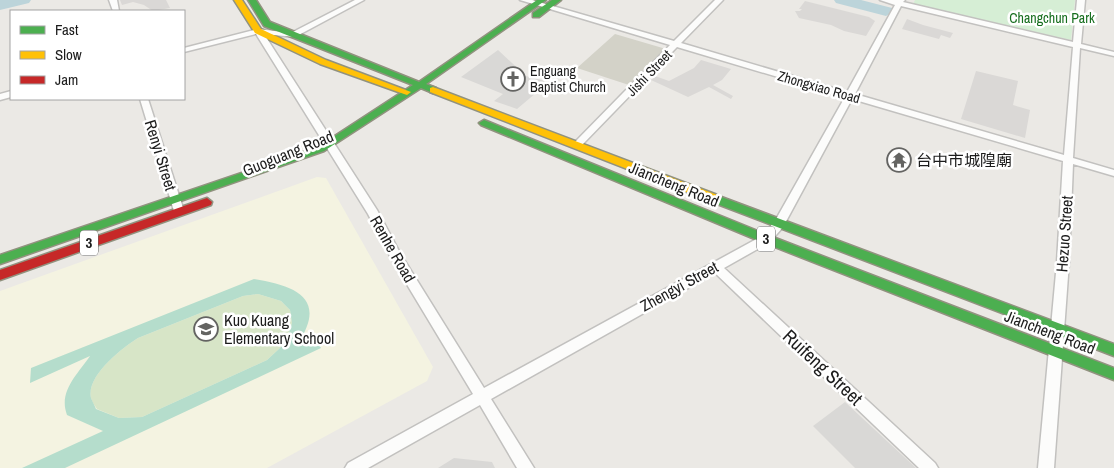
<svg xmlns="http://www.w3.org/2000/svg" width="1114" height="468" font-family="'Archivo Narrow','Noto Sans TC',sans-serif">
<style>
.residential{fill:#dad8d6}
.education{fill:#f4f3e1}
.religious{fill:#d9d8d6}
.construction{fill:#d3d2c8}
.grass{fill:#d7e5c7}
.park{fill:#d6eed5}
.pitch{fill:#b5ddcc;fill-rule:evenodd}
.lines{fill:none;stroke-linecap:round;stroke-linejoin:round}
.river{fill:#bcd4da;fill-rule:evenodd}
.street-casing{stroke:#c2c1bf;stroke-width:3}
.fast-casing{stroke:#91927f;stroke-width:3}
.slow-casing{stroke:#91927f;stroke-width:3}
.jam-casing{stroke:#91927f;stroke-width:3}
.street{fill:#fcfcfb;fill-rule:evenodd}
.fast{fill:#4caf50;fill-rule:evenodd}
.slow{fill:#ffc107;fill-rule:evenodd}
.jam{fill:#c62828;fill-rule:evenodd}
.labels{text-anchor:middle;stroke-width:5;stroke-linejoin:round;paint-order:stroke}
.far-park-label{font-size:14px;fill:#166e1e;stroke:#fff}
.far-poi-label{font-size:14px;fill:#1c1c1c;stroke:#fff;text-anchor:start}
.far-street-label{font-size:14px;fill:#1c1c1c;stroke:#fff}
.shield{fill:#fff;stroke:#606060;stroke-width:1}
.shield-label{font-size:15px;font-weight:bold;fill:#1c1c1c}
.street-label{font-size:16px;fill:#1c1c1c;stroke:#fff}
.poi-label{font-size:16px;fill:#1c1c1c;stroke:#fff;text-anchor:start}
.near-street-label{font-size:19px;fill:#1c1c1c;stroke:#fff}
</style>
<rect width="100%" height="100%" fill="#ebe9e5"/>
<!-- residential -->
<path class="residential" d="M120 0H166L170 8 153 11 144 5 133 2 122 5Z
M805 1 869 17 875 21 866 36 844 31 831 25 799 18 795 11H800L802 9H799Z
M907 19 923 25 953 33 950 38 941 35 939 39 902 29Z
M701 60 731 69 722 80 713 85 733 96 731 99 709 87 688 97 651 80 655 76 669 81 694 68Z
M976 71 1018 81 1013 105 1030 110 1025 138 961 119Z"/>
<!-- education -->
<path class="education" d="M317 177 326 178 433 367 427 381 267 468H0V291Z"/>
<!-- religious -->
<path class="religious" d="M498 50 526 76 549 82 517 109 494 101 503 94 461 77Z
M845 402 916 468H855L813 426Z
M454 458 492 462 495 468H438Z"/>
<!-- construction -->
<path class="construction" d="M615 34 666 49 629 85 577 68Z"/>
<!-- grass -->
<path class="grass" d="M258 294 281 301 290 310 292 323 288 335 281 347 267 360 142 417 119 418 97 409C95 406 92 402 91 398 86 376 122 348 138 338L243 296Z"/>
<!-- park -->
<path class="park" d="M915 0H1075L1071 40 913 4Z"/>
<!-- pitch -->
<path class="pitch" d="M254 279C297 286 328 299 297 345L315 337 321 348 65 468H22L103 431 67 415C58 391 78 374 90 356L30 383 31 368ZM258 294 281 301 290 310 292 323 288 335 281 347 267 360 142 417 119 418 96 409C95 406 92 401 91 398 86 376 122 348 138 338L243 296Z"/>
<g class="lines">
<!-- river -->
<path class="river" d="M0 0H31L29 3 0 10Z
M834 0H861L892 8 894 11 886 16 836 3Z"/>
<!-- street casing -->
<g class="street-casing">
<path id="street" d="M109 0H117L119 11H113Z
M355 0H364L295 37 264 34 377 210 400 253 484 388 762 236 775 221 845 97 677 47 581 146H575L573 144 575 142 670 45 520 0H532L674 41 715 0H723L681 43 847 92 895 5 880 0H905L903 2 1073 42 1077 0H1085L1081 44 1114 52V56L1080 48 1073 158 1114 170V176L1073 164 1069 262 1054 468H1038L1057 262 1063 161 852 99 783 227 770 242 724 268 935 463 938 468H919L715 273 491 399 534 468H517L480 405 368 468H345L348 463 473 394 391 258 368 214 256 34 184 52V48L258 29 291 33ZM901 6 1073 47 1064 155 855 94Z
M11 91V97L0 100V94Z
M140 99H148L184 211 183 214H175L174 211Z"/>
</g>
<!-- fast casing -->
<g class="fast-casing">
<path id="fast" d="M248 0H256L270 22 419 82 537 0H546L426 84 436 88V92L433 93 421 88 324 151 0 264V255L318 147 413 85 264 26Z
M552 0H561L539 17H533V13Z
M484 120 770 236 1114 368V380L762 242 481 125 479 123Z
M716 195 1114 344V356L712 202 711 199Z"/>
</g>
<!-- slow casing -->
<g class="slow-casing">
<path id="slow" d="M234 0H242L261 29 326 60 411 92 407 95 404 94 320 64 255 33Z
M433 87 720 196 721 199 716 203 712 202 430 92V88Z"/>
</g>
<!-- jam casing -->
<g class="jam-casing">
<path id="jam" d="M207 198 212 202 211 205 0 280V270Z"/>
</g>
<!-- street -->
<use href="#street" class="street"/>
<!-- fast -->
<use href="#fast" class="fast"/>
<!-- slow -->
<use href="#slow" class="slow"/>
<!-- jam -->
<use href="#jam" class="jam"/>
</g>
<!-- icons -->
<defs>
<g id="church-ring" transform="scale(1.25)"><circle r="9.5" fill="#fff" stroke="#646462" stroke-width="1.5"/><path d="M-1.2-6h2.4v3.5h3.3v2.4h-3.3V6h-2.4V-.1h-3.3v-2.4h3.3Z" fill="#646462"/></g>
<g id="temple-ring" transform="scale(1.25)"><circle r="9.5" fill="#fff" stroke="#646462" stroke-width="1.5"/><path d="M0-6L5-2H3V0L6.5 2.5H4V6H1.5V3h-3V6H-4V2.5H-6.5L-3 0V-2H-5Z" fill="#646462"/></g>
<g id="school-ring" transform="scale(1.25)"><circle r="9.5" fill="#fff" stroke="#646462" stroke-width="1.5"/><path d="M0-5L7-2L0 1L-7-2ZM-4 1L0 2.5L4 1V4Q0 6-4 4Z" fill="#646462"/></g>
</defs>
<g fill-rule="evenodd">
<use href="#church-ring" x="513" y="79"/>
<use href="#temple-ring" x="899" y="160"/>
<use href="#school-ring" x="206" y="329"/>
</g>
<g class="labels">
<!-- far-park labels -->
<g class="far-park-label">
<text x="1052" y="23">Changchun Park</text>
</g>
<!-- far-poi labels -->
<g class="far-poi-label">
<text x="530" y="76">Enguang<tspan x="530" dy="16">Baptist Church</tspan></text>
</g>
<!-- far-street labels -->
<g class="far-street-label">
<text transform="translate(649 73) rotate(-46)" y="5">Jishi Street</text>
<text transform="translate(819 87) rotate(16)" y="5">Zhongxiao Road</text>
</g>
<!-- shield labels -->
<g class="shield">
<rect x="757" y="226.5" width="18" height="25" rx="4"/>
<rect x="80" y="230.5" width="18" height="25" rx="4"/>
</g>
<g class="shield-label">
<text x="766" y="244">3</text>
<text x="89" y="248">3</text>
</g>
<!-- street labels -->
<g class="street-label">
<text transform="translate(288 153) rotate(-22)" y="6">Guoguang Road</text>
<text transform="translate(161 155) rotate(73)" y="6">Renyi Street</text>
<text transform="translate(674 184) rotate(22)" y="6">Jiancheng Road</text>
<text transform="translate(1064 234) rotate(-86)" y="6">Hezuo Street</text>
<text transform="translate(393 249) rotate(60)" y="6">Renhe Road</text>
<text transform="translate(679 286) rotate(-29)" y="6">Zhengyi Street</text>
<text transform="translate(1050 332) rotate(21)" y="6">Jiancheng Road</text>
</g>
<!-- poi labels -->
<g class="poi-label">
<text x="916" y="166">台中市城隍廟</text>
<text x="224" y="326">Kuo Kuang<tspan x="224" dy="18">Elementary School</tspan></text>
</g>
<!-- near-street labels -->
<g class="near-street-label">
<text transform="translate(823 367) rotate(43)" y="7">Ruifeng Street</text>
</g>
</g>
<!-- legend -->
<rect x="10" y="10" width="175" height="90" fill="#ffffff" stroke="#a4a4a4"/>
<rect x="20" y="26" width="25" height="8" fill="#4caf50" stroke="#a4a4a4"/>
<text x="55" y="35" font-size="15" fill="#1c1c1c">Fast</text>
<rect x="20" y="51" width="25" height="8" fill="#ffc107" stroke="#a4a4a4"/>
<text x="55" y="60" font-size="15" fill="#1c1c1c">Slow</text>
<rect x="20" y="76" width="25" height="8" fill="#c62828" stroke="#a4a4a4"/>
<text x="55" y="85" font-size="15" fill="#1c1c1c">Jam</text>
</svg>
